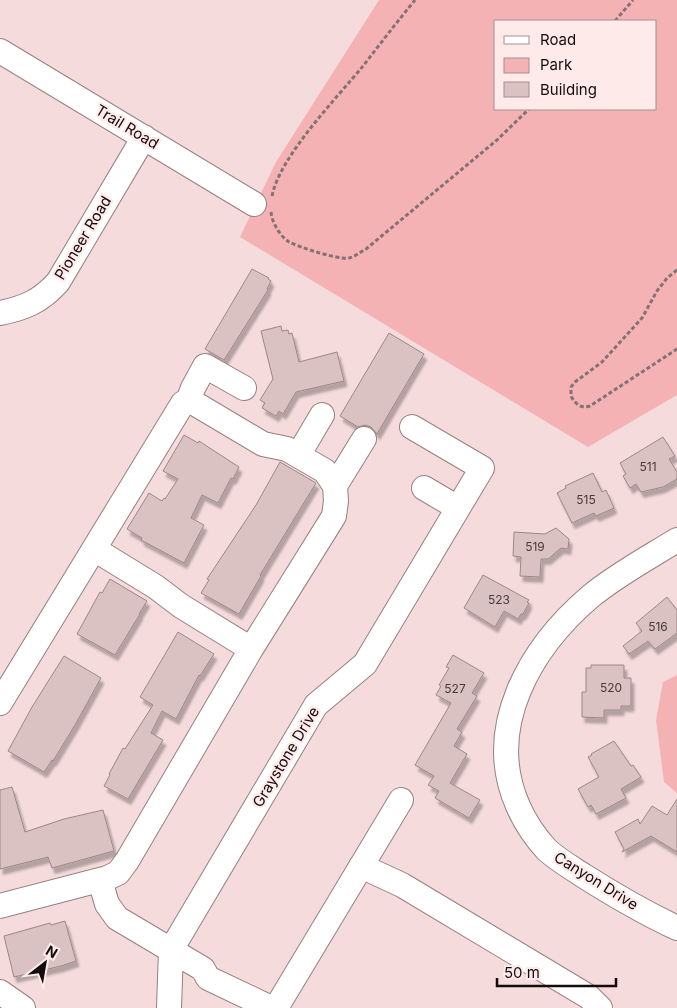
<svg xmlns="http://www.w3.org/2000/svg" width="677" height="1008" font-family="Inter,sans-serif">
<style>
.green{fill:#f5b2b4;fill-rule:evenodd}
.building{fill:#dbc2c2;stroke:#9e8687;filter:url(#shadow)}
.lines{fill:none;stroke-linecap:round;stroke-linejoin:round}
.minor-casing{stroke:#978080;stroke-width:26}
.path{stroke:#827272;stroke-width:3;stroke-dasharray:4 2.5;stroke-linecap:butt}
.minor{stroke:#fff;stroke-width:24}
.labels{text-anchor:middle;stroke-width:4.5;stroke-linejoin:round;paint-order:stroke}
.number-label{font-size:12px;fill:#463a3a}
.street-label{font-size:15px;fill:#140c0c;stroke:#feeae9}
</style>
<defs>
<filter id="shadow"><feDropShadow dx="3" dy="5.5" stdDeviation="1" flood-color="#0004"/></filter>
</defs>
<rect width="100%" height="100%" fill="#f5dbdb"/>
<!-- green -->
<path class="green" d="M379 0H677V395L588 447 240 237 276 162ZM496 21H656V109H496Z
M677 675V793L664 782 656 720 663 682Z"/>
<!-- building -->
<path class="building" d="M252 269 269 278 268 279 271 281 267 289 268 290 224 360 205 349Z
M281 326 282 331 288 330 289 334 292 333 299 362 337 352 344 381 296 392 283 414 279 411 276 416 262 408 265 403 260 400 273 379 261 331Z
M389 333 424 354 377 434 371 427 365 425 358 427 340 416Z
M184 435 198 443 199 441 239 467 233 479 231 478 218 503 202 495 191 518 204 525 184 563 141 540 142 538 127 529 149 493 162 501 164 498 165 499 178 479 163 471Z
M663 437 675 456 669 459 677 472V479L663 487 641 492 636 484 630 488 623 476 626 474 620 463Z
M280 462 316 483 260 575 261 576 239 614 201 593 209 580 207 579 256 505Z
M593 473 602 492 606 490 614 508 596 516 594 513 572 523 557 493 566 488 565 486Z
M556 528 569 539 568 549 561 548 548 559H541L540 577 520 576 521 557 513 556 514 532 545 534Z
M483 575 529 600 527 602 529 603 523 614H521L518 619 504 611 495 627 464 608Z
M110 579 147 601 139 614H140L115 655 77 634 100 592 102 593Z
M667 597 677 610V633L655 649 648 641 629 654 623 646 642 631 636 623Z
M178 632 214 654 200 676 199 675 176 719 162 711 151 733 163 740 128 799 104 786 110 775 109 774 123 748 125 749 153 705 140 697Z
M453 655 484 673 472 693 477 696 457 729 462 732 454 746 467 754 450 783 480 800 469 818 435 798 439 791 428 785 434 776 415 765 451 703 436 695 441 686 439 685 449 668 446 667Z
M64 656 101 678 75 725 53 761 52 760 44 772 8 751 32 707Z
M591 665H624V678H631V706H621V710H604V718L582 717V692H586V668H591Z
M614 741 631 766 633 765 641 777 621 789 626 798 596 814 591 805 588 807 578 789 599 777 588 757 592 755 591 754Z
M12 787 25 832 64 819 103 810 114 851 52 868 48 857 0 869V790Z
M677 799V852L651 836 622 852 624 849 615 832 638 819 640 824 652 806 667 815Z
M65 921 76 961 61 966 14 977 4 936 50 923 51 925Z"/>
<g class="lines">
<!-- minor casing -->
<g class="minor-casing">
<path id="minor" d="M0 51 254 204
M0 313C25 308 41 301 58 282L144 137
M188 401 193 388 205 366 244 388
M299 454 322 415
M335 486 364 439
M424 488 458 508
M677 540C648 558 618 574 591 596 531 647 483 727 518 806 525 822 535 837 547 850 558 860 572 868 584 876 614 895 645 913 677 928
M94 549 156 587 181 606 251 649
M0 703 183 403 188 401 194 403 263 444 287 449 325 471 335 486 336 501 334 516 251 649 127 861 118 873 107 878 0 906
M361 866 402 885 589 997 600 1008
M100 880 107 904 117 918 203 969 208 978 271 1008
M0 992 23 1008
M169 1008 171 950 316 705 365 664 482 468 412 427
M276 1008 401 800"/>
</g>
<!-- path -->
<path class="path" d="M615 21 633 0
M272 196C280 156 336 99 363 66 380 44 397 22 415 0
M271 212C272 223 280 236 289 242 299 247 338 260 349 258 355 257 360 252 366 249L497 140 529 109
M677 270 667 278 657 291 642 318 602 362 575 382 571 387V396C575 404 581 409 590 406L677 349"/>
<!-- minor -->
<use href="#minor" class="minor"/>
</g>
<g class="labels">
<!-- number labels -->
<g class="number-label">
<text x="648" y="471">511</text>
<text x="586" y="504">515</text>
<text x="535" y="551">519</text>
<text x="499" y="604">523</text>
<text x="658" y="631">516</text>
<text x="611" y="692">520</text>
<text x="455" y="693">527</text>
</g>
<!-- street labels -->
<g class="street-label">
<text transform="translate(127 127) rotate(31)" y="5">Trail Road</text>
<text transform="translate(83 238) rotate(-59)" y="5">Pioneer Road</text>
<text transform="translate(286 757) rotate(-59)" y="5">Graystone Drive</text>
<text transform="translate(596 881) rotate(32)" y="5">Canyon Drive</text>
</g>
</g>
<!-- legend -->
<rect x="494" y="20" width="162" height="90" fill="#feeae9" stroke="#a09191"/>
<rect x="504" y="36" width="25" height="8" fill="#ffffff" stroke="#a09191"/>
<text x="540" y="45" font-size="15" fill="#140c0c">Road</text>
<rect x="504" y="58" width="25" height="15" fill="#f5b2b4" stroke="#a09191"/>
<text x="540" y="70" font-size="15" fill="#140c0c">Park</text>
<rect x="504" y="82" width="25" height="15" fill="#dbc2c2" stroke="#a09191"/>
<text x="540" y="95" font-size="15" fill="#140c0c">Building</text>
<!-- north arrow -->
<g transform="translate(45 963) rotate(31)" stroke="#feeae9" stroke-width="4" paint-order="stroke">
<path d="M0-4L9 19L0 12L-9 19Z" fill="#140c0c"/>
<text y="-8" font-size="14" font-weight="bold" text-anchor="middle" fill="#140c0c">N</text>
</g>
<!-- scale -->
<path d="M497 978v8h119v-8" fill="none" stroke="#140c0c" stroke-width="2.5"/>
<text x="504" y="978" font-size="15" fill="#140c0c" stroke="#feeae9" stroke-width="4" paint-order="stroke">50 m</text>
</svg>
